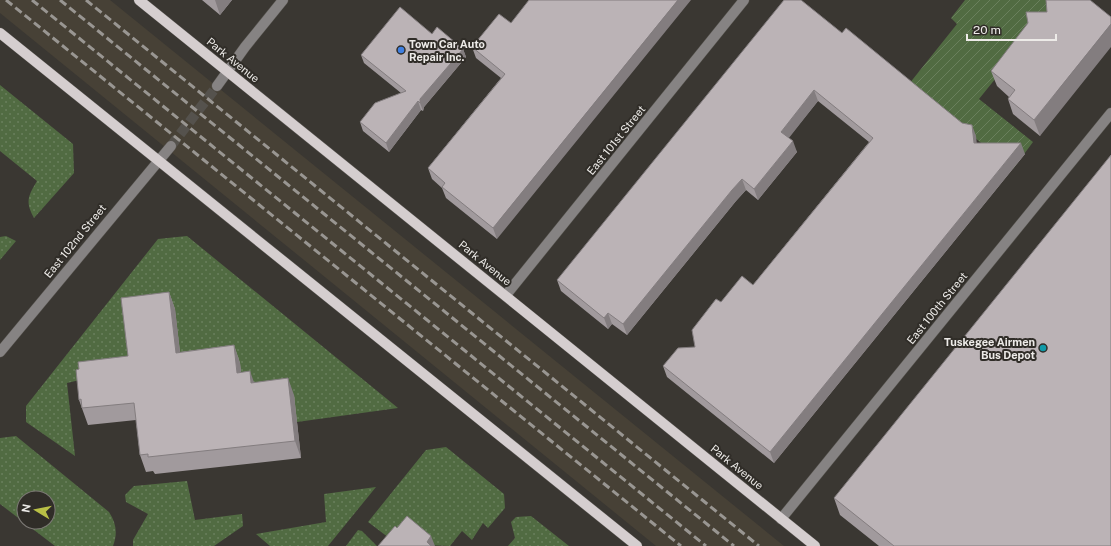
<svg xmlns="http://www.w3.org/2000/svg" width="1111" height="546" font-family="'Public Sans',sans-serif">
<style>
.built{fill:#474136}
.grass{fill:url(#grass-dots);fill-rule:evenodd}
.garden{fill:url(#garden-furrows)}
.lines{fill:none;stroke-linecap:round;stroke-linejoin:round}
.minor-tunnel{stroke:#55524d;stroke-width:10;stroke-dasharray:10 5;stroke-linecap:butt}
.minor-casing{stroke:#57544f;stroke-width:11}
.major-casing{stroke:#57544f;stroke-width:11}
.minor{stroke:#868383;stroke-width:10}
.major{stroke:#d5cecf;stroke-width:10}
.rail{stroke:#999692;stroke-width:3;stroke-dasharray:8 4;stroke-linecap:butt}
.wall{fill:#a19a9d}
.shaded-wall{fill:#837d7f}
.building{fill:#bbb3b6;stroke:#837d7f}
.shop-dot{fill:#3f7fe0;stroke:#302d28;stroke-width:1.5}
.culture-dot{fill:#0f9aa8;stroke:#302d28;stroke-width:1.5}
.labels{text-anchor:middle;stroke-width:4;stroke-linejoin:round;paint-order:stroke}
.poi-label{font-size:11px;font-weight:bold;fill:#edebe8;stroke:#302d28;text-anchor:start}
.street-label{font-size:11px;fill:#edebe8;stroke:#302d28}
</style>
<defs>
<pattern id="grass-dots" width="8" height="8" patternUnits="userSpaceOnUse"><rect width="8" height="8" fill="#516b42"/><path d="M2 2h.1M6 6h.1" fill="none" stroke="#6a805d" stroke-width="1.8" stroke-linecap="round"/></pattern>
<pattern id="garden-furrows" width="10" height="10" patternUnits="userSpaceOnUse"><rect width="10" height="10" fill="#516b42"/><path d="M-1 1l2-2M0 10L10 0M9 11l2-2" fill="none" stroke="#6a805d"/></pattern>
</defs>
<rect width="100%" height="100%" fill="#3a3732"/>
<!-- built -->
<path class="built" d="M0 0H110L784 546H656L0 13Z"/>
<!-- grass -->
<path class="grass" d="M0 85 73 144 74 173 34 218C25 202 28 196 37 181L0 151Z
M6 236 16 241 0 260V237Z
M187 236 398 408 297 422 178 373 179 345 175 309 137 375 84 379 67 383 75 456 26 422V406L158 239Z
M16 436 109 512C116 523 118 533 113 546H55L0 504V438ZM24 498H48V522H24Z
M446 447 504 494 505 508 488 528 483 523 472 540 462 531 450 546 397 544 368 522 426 450Z
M187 481 195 520 242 514 243 526 214 546H133V540L148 514 126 502 125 495 134 486Z
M376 487 328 546H270L256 534 326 522 324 494Z
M531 516 569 546H508L515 538 511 522 516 517Z
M358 530 362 531 377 546H346Z"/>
<!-- garden -->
<path class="garden" d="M965 0H1059L979 99 1033 142 1013 169 909 84 957 24 951 18Z"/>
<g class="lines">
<!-- minor-tunnel -->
<path class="minor-tunnel" d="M171 146 217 86"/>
<!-- minor casing -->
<g class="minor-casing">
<path id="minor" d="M217 86 245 47 283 0
M506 295 744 0
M0 352 171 146
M781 519 1111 113"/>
</g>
<!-- major casing -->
<g class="major-casing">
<path id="major" d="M139 0 815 546
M0 33 637 546"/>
</g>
<!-- minor -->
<use href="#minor" class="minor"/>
<!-- major -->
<use href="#major" class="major"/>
<!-- rail -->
<path class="rail" d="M6 0 681 546
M32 0 706 546
M60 0 734 546
M86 0 759 546"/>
</g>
<!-- wall -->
<path class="wall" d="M202 0H232L220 15Z
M1090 0 1040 136 1013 114 1008 99 1009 97 997 86 991 71 1047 12Z
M511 23 497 239 446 198 442 188 432 179 428 168 501 78 476 58 472 47Z
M842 33 976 136V143L1025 154 774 463 667 377 663 366 695 347 721 302 753 285 869 142 818 101 788 138 797 152 758 200 746 190 736 201 627 335 612 324 608 329 561 291 557 280Z
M432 34 463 49 466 57 424 107 423 111 421 110 389 152 363 131 360 122 401 93 364 63 361 55Z
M169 292 175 309 180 352 234 345 240 363 241 372 254 382 294 395 301 458 155 474 153 471 146 472 140 455 136 420 88 425 79 400V369L128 356Z
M834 498 1111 546H879L840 515Z"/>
<!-- shaded-wall -->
<path class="shaded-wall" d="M215 0H232L220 15Z
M678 0H691L497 239 493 228Z
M1111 24V47L1040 136 1034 120Z
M463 49 466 57 424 107 423 111 420 103V99Z
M814 90 818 101 785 143 781 132Z
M418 101 421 110 389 152 386 143Z
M972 125 976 136 978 154 974 143Z
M793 141 797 152 758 200 754 189Z
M1021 143 1025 154 774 463 770 452Z
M742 179 746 190 736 201 627 335 623 324 732 190Z
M169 292 175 309 182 370 176 353Z
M608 313 612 324 608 329 604 318Z
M234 345 240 363 243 390 237 373Z
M250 371 256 388 251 383Z
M288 378 294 395 301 458 295 441Z
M431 536 435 546H428L427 542Z"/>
<!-- building -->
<path class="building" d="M529 0H678L493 228 442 187 445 183 428 168 505 74 472 47 499 14 511 23Z
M784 0H801L842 33 846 28 962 123 972 125 974 143H1021L770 452 663 366 678 348 695 347 692 330 716 299 721 302 742 276 753 285 873 138 814 90 781 132 793 141 754 189 742 179 732 190 623 324 608 313 604 318 557 280Z
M1046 0H1090L1111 17V24L1034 120 1008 99 1015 90 991 71 1028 23 1026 12H1047Z
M400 7 432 34 437 27 463 49 420 99V103L418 101 386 143 360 122 375 103 406 91 361 55Z
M1111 155V546H894L834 498Z
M169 292 176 353 234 345 237 373 250 371 251 383 288 378 295 441 148 457V454L140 455 134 403 82 408 81 399 79 400 76 370 79 369 78 362 128 356 121 298Z
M407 516 431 536 427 542 431 546H378L395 526 397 528Z"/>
<!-- markers -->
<circle class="shop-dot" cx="401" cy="50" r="4"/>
<circle class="culture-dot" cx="1043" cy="348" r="4"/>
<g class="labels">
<!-- poi labels -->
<g class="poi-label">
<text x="409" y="48">Town Car Auto<tspan x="409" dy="13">Repair Inc.</tspan></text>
<text x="1035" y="346" text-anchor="end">Tuskegee Airmen<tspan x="1035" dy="13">Bus Depot</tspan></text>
</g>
<!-- street labels -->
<g class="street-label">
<text transform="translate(233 60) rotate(39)" y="4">Park Avenue</text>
<text transform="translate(616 140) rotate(-51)" y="4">East 101st Street</text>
<text transform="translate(75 241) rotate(-51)" y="4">East 102nd Street</text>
<text transform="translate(485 263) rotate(39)" y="4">Park Avenue</text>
<text transform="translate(937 308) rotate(-51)" y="4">East 100th Street</text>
<text transform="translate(737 467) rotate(39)" y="4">Park Avenue</text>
</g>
</g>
<!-- north arrow -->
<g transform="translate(36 510) rotate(280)"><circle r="19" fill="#302d28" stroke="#7c7975"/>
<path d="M0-3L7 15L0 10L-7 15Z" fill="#b9c046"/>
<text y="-6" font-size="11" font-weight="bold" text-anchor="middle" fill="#edebe8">N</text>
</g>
<!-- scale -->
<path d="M967 34v6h89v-6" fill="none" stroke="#edebe8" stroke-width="2"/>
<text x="973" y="34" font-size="12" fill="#edebe8" stroke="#302d28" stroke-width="3" paint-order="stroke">20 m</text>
</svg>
